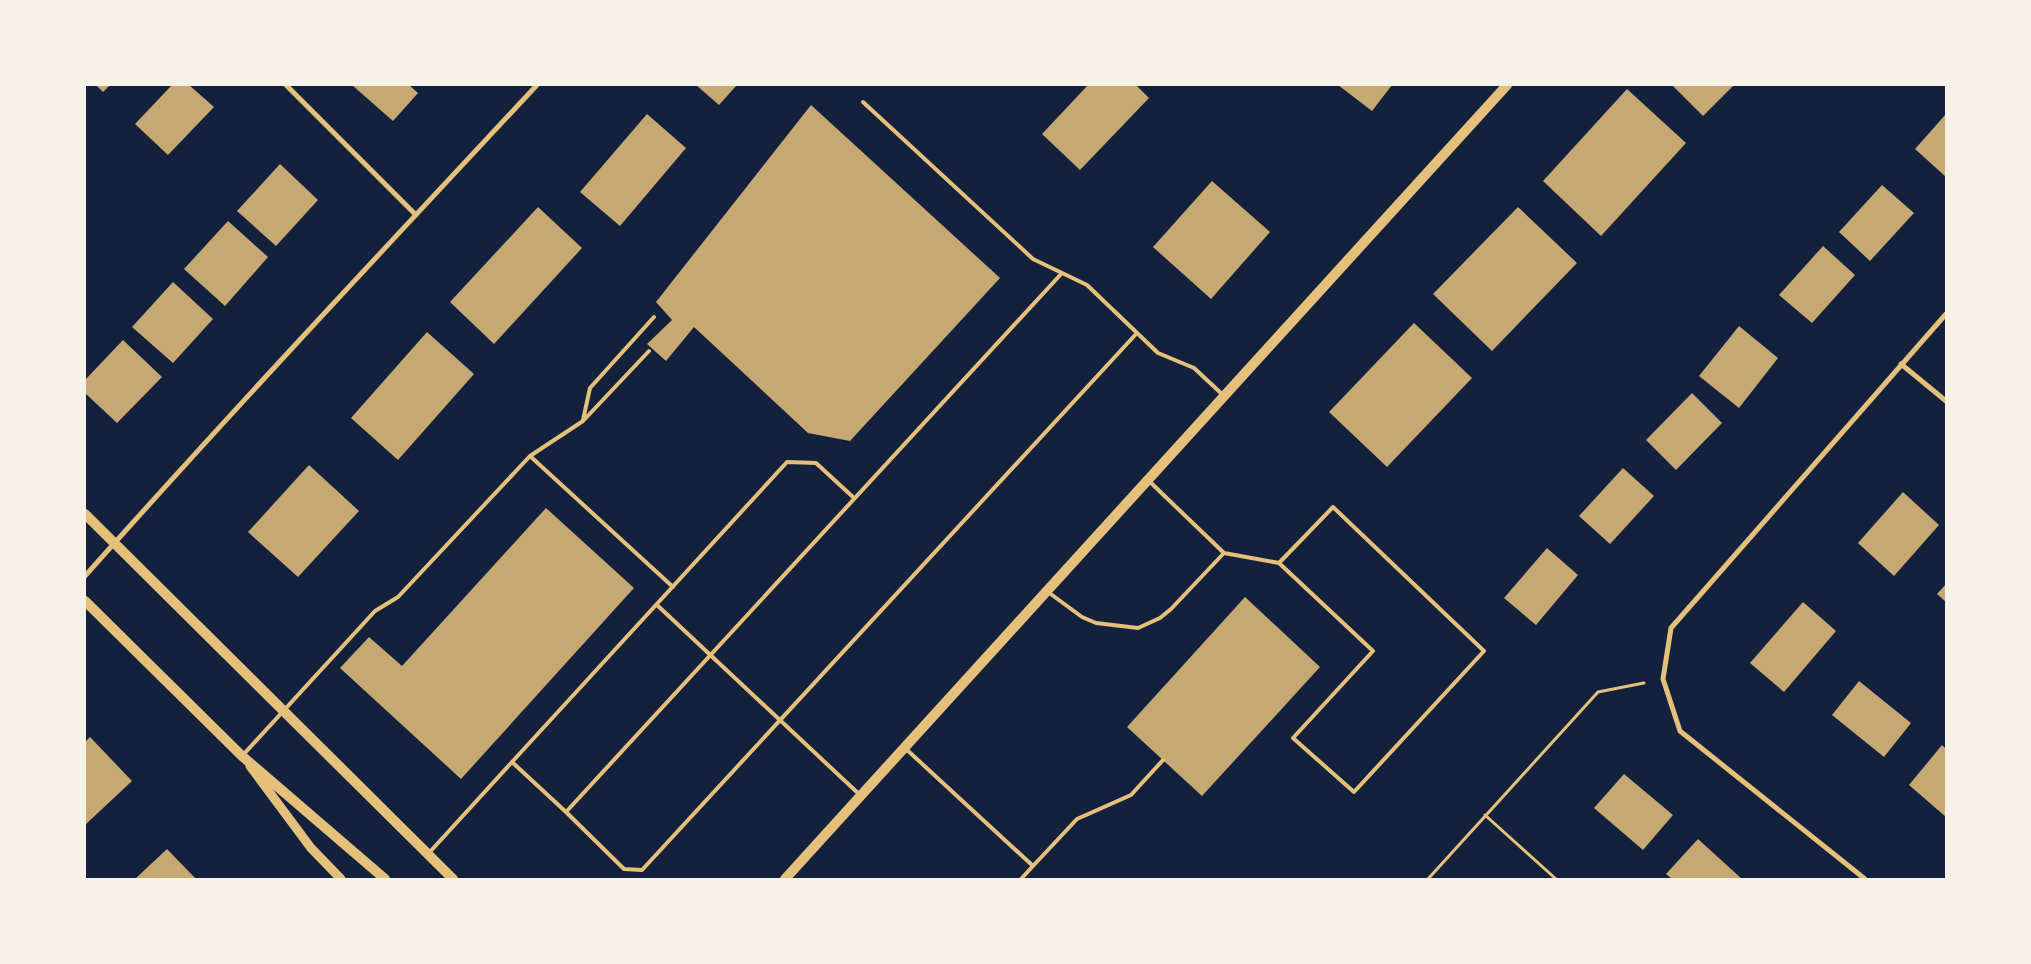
<svg xmlns="http://www.w3.org/2000/svg" width="2031" height="964" font-family="Rubik,sans-serif">
<style>
.building{fill:#c6a872}
.lines{fill:none;stroke-linecap:round;stroke-linejoin:round}
.path{stroke:#e5c07b;stroke-width:3}
.service{stroke:#e5c07b;stroke-width:4}
.minor{stroke:#e5c07b;stroke-width:5}
.tertiary{stroke:#e5c07b;stroke-width:9}
.secondary{stroke:#e5c07b;stroke-width:10}
</style>
<rect width="100%" height="100%" fill="#14213d"/>
<!-- building -->
<path class="building" d="M96 85H110L103 92Z
M172 85H189L214 107 168 155 135 124Z
M352 85H409L418 93 393 121Z
M696 85H737L719 105Z
M1088 85H1136L1149 98 1080 170 1042 134Z
M1338 85H1392L1372 111Z
M1672 85H1734L1703 116Z
M1627 89 1686 143 1601 236 1543 181Z
M811 105 1000 278 850 441 808 433 694 327 666 361 647 344 672 320 656 302Z
M647 114 686 148 620 226 580 192Z
M1946 114V177L1915 149Z
M280 164 318 200 276 246 237 211Z
M1212 181 1270 232 1211 299 1153 247Z
M1882 185 1914 213 1870 261 1839 232Z
M538 207 582 248 494 344 450 302Z
M1518 207 1577 263 1492 351 1433 294Z
M228 221 268 257 225 306 184 269Z
M1823 246 1855 275 1812 323 1779 295Z
M173 282 213 319 173 363 132 327Z
M1414 323 1472 378 1387 467 1329 412Z
M1739 326 1778 358 1739 408 1699 376Z
M427 332 474 374 398 460 351 418Z
M123 340 162 377 117 423 85 393V380Z
M1692 393 1722 423 1676 470 1646 440Z
M309 465 359 511 298 577 248 532Z
M1623 468 1654 496 1610 544 1579 516Z
M1903 492 1939 525 1894 576 1858 543Z
M546 508 634 588 461 779 340 668 369 637 402 666Z
M1547 548 1578 575 1536 625 1504 598Z
M1946 584V602L1937 594Z
M1245 597 1320 667 1202 796 1127 727Z
M1803 602 1836 631 1784 692 1750 663Z
M1859 681 1911 723 1884 757 1832 715Z
M90 737 132 781 85 825V742Z
M1942 745 1946 749V817L1909 785Z
M1624 774 1673 815 1643 850 1594 808Z
M1698 839 1742 879H1672L1666 874Z
M167 849 196 879H135Z"/>
<g class="lines">
<!-- path -->
<path class="path" d="M1485 815 1556 879
M1428 879 1598 692 1644 683"/>
<!-- service -->
<path class="service" d="M863 102 1033 259 1087 285 1158 353 1194 368 1223 395
M583 420 590 388 654 317
M530 456 583 421 649 351
M1224 553 1279 563 1373 651 1293 738 1354 792 1484 651 1333 507 1279 563
M1048 592 1082 617 1096 623 1138 628 1160 618 1171 609 1224 553 1149 481
M657 605 860 795
M906 749 1033 866 1021 879
M242 756 375 611 398 597 530 456 673 587
M512 762 787 462 816 463 854 498
M566 812 624 869 642 870 1136 334
M428 854 512 762 566 812 1062 273
M1033 866 1077 819 1131 795 1163 760"/>
<!-- minor -->
<path class="minor" d="M286 85 416 215
M1901 364 1946 401
M85 576C233 410 385 248 537 85
M1865 879 1680 731 1663 679 1671 628 1946 314"/>
<!-- tertiary -->
<path class="tertiary" d="M250 766 311 848 341 879"/>
<!-- secondary -->
<path class="secondary" d="M85 514 453 879
M85 601 242 756 385 879
M785 879 1507 85"/>
</g>
<!-- border -->
<rect width="2031" height="964" fill="none" stroke="#f6f1e7" stroke-width="172"/>
</svg>
